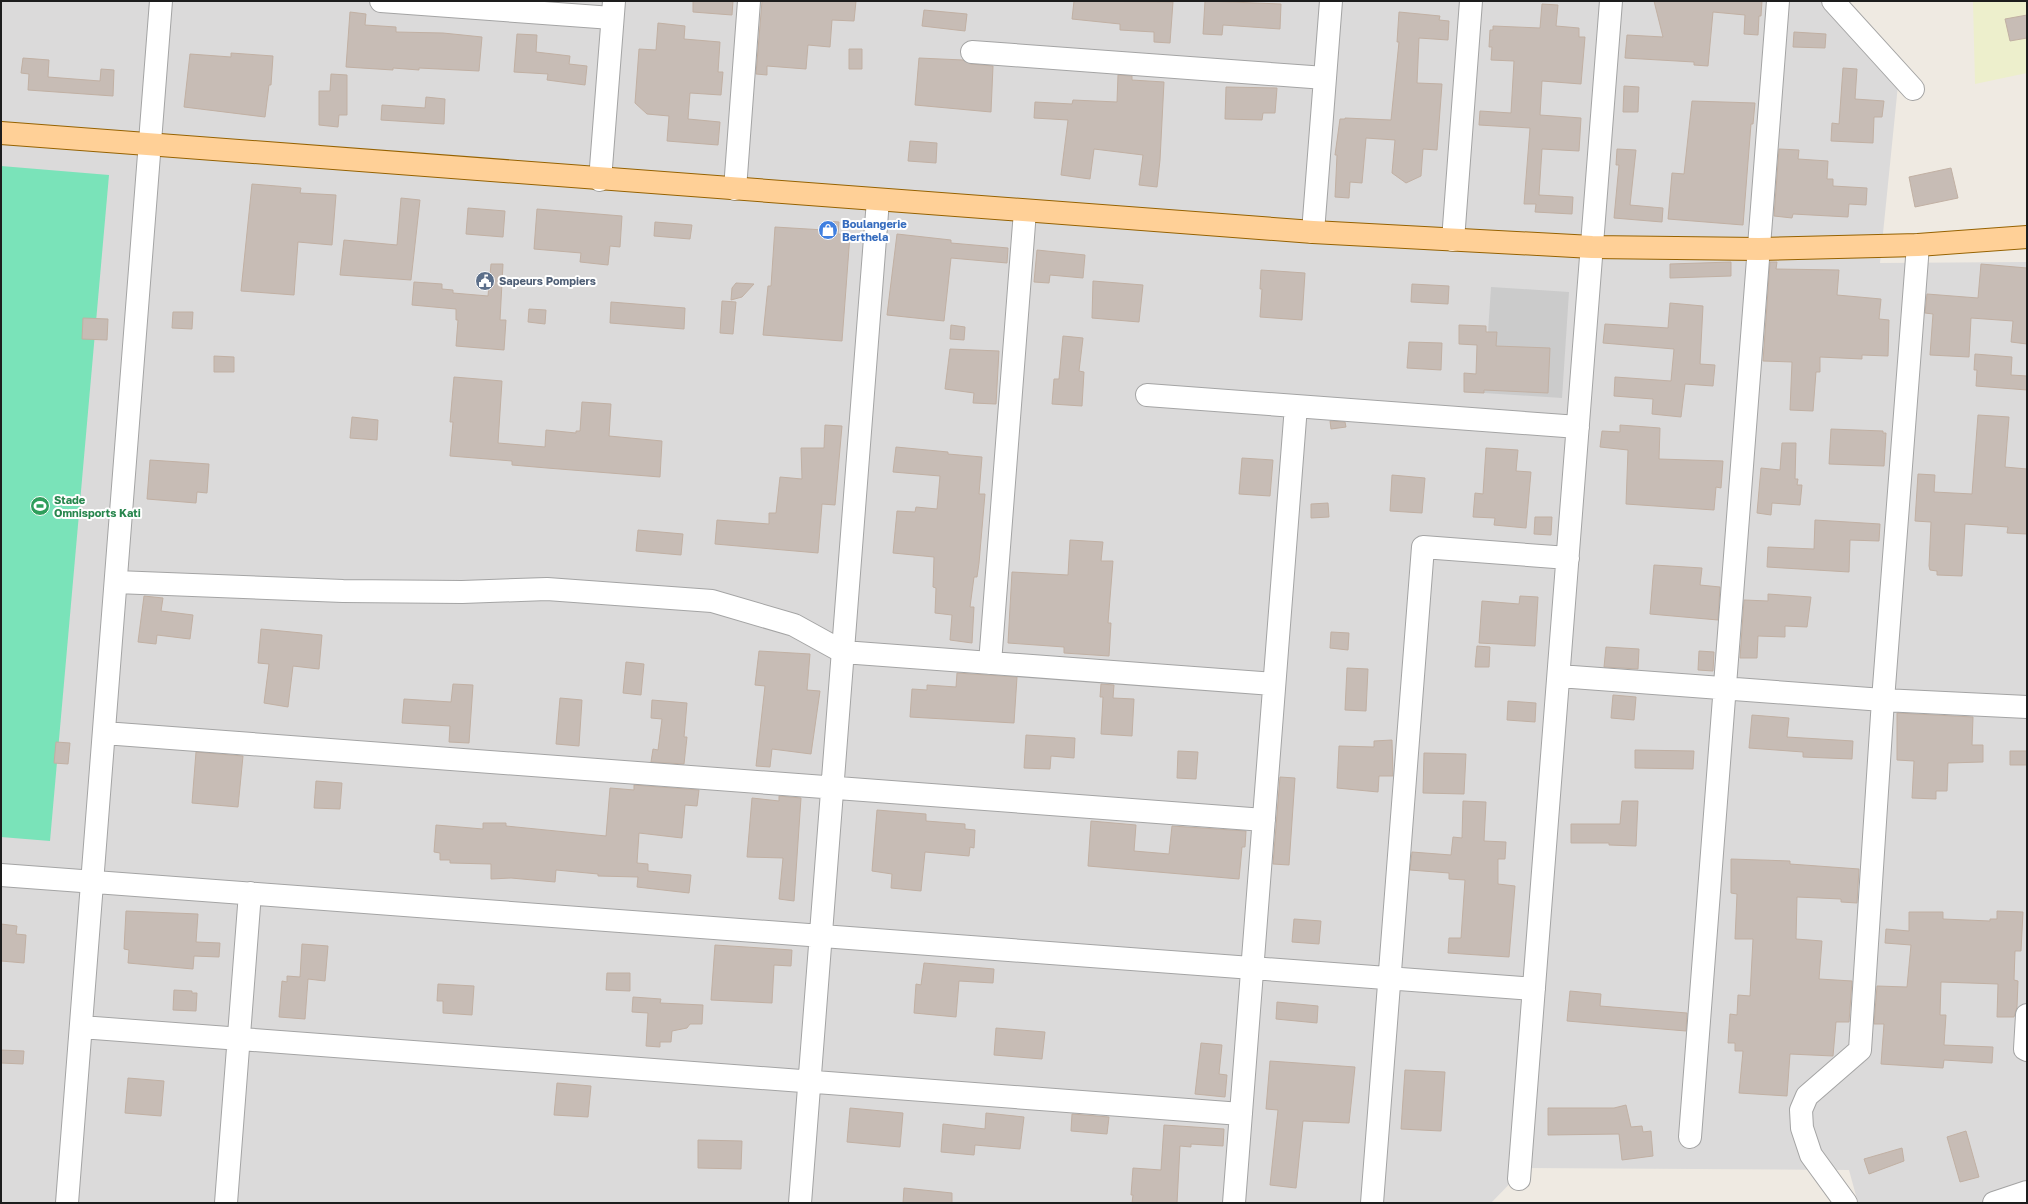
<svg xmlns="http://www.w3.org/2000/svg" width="2028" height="1204" font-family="'Golos Text',sans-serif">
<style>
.residential{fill:#dbdada}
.religious{fill:#cbcbcb}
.farmland{fill:#edefcc}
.pitch{fill:#7ae3b9}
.building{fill:#c7bcb5;stroke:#c1b0a3}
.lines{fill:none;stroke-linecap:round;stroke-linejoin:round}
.minor-casing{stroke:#a4a4a4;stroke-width:24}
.major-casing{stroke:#966200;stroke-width:24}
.minor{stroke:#fff;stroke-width:22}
.major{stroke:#ffd097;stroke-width:22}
.labels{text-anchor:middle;stroke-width:4;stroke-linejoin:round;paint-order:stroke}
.shop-label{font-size:11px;font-weight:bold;fill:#366cbe;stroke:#fff;text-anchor:start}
.service-label{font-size:11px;font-weight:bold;fill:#4e5e75;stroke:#fff;text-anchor:start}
.leisure-label{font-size:11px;font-weight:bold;fill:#27864d;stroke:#fff;text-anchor:start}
</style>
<rect width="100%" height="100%" fill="#efeae2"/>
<!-- residential -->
<path class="residential" d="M1 1H1825L1898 85 1880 263 2027 262V1203H1858L1849 1170 1525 1168 1491 1203H1Z"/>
<!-- religious -->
<path class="religious" d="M1491 287 1569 292 1562 398 1484 393Z"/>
<!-- farmland -->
<path class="farmland" d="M1973 1H2027V73L1975 84Z"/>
<!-- pitch -->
<path class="pitch" d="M1 166 109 175 50 841 1 837Z"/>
<!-- building -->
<path class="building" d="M693 1H733L732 15 693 12Z
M762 1H856L854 21 832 20 830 47 808 45 806 69 767 66V75L756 74Z
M1074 1 1173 2 1170 43 1154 42V32L1120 30V24L1072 19Z
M1205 1 1281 4 1280 29 1223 25 1222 35 1203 34Z
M1654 1H1762L1761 16H1759L1758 35 1744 34 1745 15 1713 12 1708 66 1694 65V62L1625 58 1627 35 1663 37Z
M1542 4 1558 5 1556 26 1579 28V37H1585L1581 84 1542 81 1540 115 1581 118 1579 151 1542 149 1539 195 1573 197 1572 214 1535 212 1536 204H1524L1530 128 1479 125 1480 111 1511 113 1514 61 1491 60 1492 47H1489L1490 30H1493V26L1540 28Z
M924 10 967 14 965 31 922 26Z
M350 12 366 14 365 25 396 27V32L443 33 482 37 479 71 419 68V70L393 68V70L346 67Z
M1399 12 1440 16 1439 20 1449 21 1448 40 1419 38 1417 83 1442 84 1437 150 1423 149 1421 176 1406 183 1392 173 1395 140 1366 138 1362 183 1350 182 1349 198 1335 197 1337 155H1335L1340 119H1345V118L1391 120 1399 42H1397Z
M2027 15V38L2010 41 2005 19Z
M658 23 685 26 684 39 720 42 718 72H723L721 95 690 93 688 119 720 122 718 145 667 141 669 116 647 114 635 103 639 49 656 50Z
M1794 32 1826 34 1825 48 1793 47Z
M517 34 537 35 536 52 570 56 569 64 587 66 585 85 547 80 548 74 514 72Z
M849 49H862V69H849Z
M231 53 273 56 271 85H269L265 117 184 107 190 54 231 57Z
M23 58 49 60 48 77 100 81 101 69 114 70 113 96 28 90 29 74 21 73Z
M919 58 963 60 971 64 993 66 991 112 915 105Z
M1843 68 1857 69 1855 99 1884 101 1882 117H1874L1873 143 1831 141 1832 123 1839 124Z
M331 74 347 75V115H339L338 127 319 125V91H330Z
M1118 75 1132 76V80L1164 82 1160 160 1157 187 1139 185 1143 155 1094 149 1090 179 1061 175 1068 120 1034 118 1035 102 1072 104 1073 100 1117 102Z
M1624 86 1639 87 1638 112H1623Z
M1226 87 1277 88 1275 113H1263L1262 120 1225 119Z
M426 97 445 99 444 124 381 120 382 105 425 108Z
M1692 101 1755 103 1753 124H1751L1743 225 1668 219 1672 173 1684 174Z
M910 141 937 143 936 163 908 161Z
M1617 149 1636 150 1630 205 1663 208 1662 222 1614 218 1619 165H1616Z
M1779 149 1799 150 1798 159 1828 161 1827 179H1833V186L1867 188 1866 205 1849 204 1848 217 1793 214 1792 218 1774 216Z
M1951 168 1958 198 1915 207 1909 177Z
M252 184 301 188 300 193 336 195 332 245 298 242 294 295 241 291Z
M401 198 420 200 411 280 340 275 344 240 397 245Z
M468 208 505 211 503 237 466 234Z
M537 209 622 216 620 247 610 246 608 265 580 262 581 253 534 249Z
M825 221 839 222 838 234 850 235 842 341 763 335 768 286H771L775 227 824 230Z
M655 222 692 225 690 239 654 236Z
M897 234 951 240V243L1008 248 1007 263 951 258 944 321 887 315Z
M1037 250 1085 255 1083 278 1050 275 1049 283 1034 282Z
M1731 262V276L1670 278V264Z
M1770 262H1777L1776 269 1839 270 1837 295 1881 299 1879 319 1889 320 1888 356 1862 355V359L1820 357V372H1816L1813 411 1790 410 1792 362 1763 361Z
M491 264H503L500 320H506L504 350 456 346 458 320H456V309L412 305 414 282 442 284V289L453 290V293L488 296Z
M1981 264 2027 268V344L2011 342 2013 321 1971 318 1969 357 1930 355 1933 314 1925 313 1927 294 1978 298Z
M1261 270 1305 273 1302 320 1260 317 1262 289H1260Z
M1093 281 1143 285 1139 322 1092 318Z
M736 283 754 284 742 297 731 300 732 288Z
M1412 284 1449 286 1448 304 1411 302Z
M722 301 736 302 733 334 720 333Z
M611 302 685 308 684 329 610 323Z
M1670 303 1703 306 1700 364 1715 365 1713 386 1685 384 1681 417 1652 414 1653 399 1614 396 1615 377 1671 381 1674 349 1603 343 1605 324 1668 328Z
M529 309 546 310 545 324 528 322Z
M173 312H193L192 329 172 328Z
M83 318 108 319 107 340 82 339Z
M951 325 965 327 964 340 950 339Z
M1459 325 1486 326V332H1497L1496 346 1550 348 1548 393 1484 390V393L1464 392V373L1476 374 1477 345 1459 344Z
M1063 336 1083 338 1079 371 1084 372 1082 406 1052 404 1054 379H1059Z
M1409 342 1442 343 1441 370 1407 368Z
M950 349 999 351 996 404 973 403 974 393 945 389Z
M1975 354 2012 357 2011 375 2027 376V390L1976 386 1977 370H1974Z
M214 356 234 357V372H214Z
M454 377 502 381 498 443 545 447 546 430 576 433V431H580L582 402 611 404 609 436 662 441 660 477 547 468 512 465V461L450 456 453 422H450Z
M1978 415 2009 417 2005 467 2027 469V534L2007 533 2008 527 1965 524 1962 576 1937 575V571L1930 570 1929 566 1931 522 1915 521 1918 474 1935 475 1934 492 1972 494Z
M352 417 378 420 377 440 350 438Z
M1330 421 1345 422 1346 427 1331 429Z
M825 425 842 426 835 505 822 504 818 553 715 544 717 520 769 524V513H776L780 477 802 479 801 448H824Z
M1620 425 1660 428 1659 459 1723 461 1721 488 1716 487 1714 510 1626 504 1628 450 1600 447 1602 431 1620 432Z
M1831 429 1883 431V433H1886L1884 466 1829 464Z
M1782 443H1796L1795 479H1798L1797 485H1802L1800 505 1772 503 1771 515 1757 513 1761 468 1780 470Z
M896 447 948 452V454L982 457 979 494H985L979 563 977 577H974L970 607H974L972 643 950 640 952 615 935 613 936 588 933 587 934 557 893 553 897 511 915 512 916 507 937 509 940 476 893 472Z
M1486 448 1518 450 1516 471 1531 472 1526 528 1494 525 1495 518 1473 517 1475 493 1483 494Z
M1242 458 1273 460 1270 496 1239 494Z
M150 460 209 464 207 493 197 492 196 503 147 499Z
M1392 475 1425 478 1422 513 1390 511Z
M1328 503 1329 517 1311 518V504Z
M1535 517H1552L1551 535 1534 534Z
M1815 520 1880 524 1879 541 1850 540 1849 572 1767 567 1768 547 1814 549Z
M638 530 683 534 681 555 636 551Z
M1070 540 1103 542 1101 561H1113L1108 623H1111L1109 656 1064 653V647L1008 643 1012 572 1068 575Z
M1654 565 1702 568 1700 585 1720 587 1718 620 1650 614Z
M1768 594 1811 597 1807 627 1785 626V637L1758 636 1757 658H1740L1744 600 1768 601Z
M144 596 163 598 161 611 193 615 190 639 157 635 156 644 138 642Z
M1520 596 1538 597 1535 646 1479 643 1482 601 1519 604Z
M261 629 322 635 319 669 293 666 288 707 264 703 269 664 258 663Z
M1331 632 1349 633 1348 650 1330 648Z
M1477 646 1490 647 1489 667H1475Z
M1606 647 1639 649 1638 669 1604 667Z
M759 651 810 654 807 690 820 691 811 754 772 749 770 767 756 766 765 686 755 685Z
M1699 651 1714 652 1713 671 1698 670Z
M626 662 644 664 641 695 623 693Z
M1347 668 1368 669 1366 711 1345 710Z
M957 673 1017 677 1014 723 910 717 912 689 927 690V685L956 687Z
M453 684 473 685 469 743 449 742 450 726 402 723 404 699 451 702Z
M1101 684 1114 685 1113 698 1134 699 1132 736 1101 734 1103 697H1100Z
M1613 695 1636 697 1634 720 1611 718Z
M560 698 582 700 579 746 556 744Z
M652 700 687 703 684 737H687L684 764 651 762 653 749 658 750 662 719 651 718Z
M1508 701 1536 703 1535 722 1507 720Z
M1897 713 1973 717 1972 745H1983V762L1948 763 1947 791H1936V799L1912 798 1914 761 1897 760Z
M1752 715 1789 718 1787 737 1853 741 1852 759 1803 757V752L1749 748Z
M1026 735 1075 738 1074 758 1051 756 1050 769 1024 768Z
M1392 740 1393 776H1379L1378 792 1337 788 1339 746 1374 747V741Z
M56 742 70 743 68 764 54 763Z
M1635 750 1694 751 1693 769 1635 768Z
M1178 751 1198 752 1196 779 1177 778Z
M2010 751H2027V765H2010Z
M196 752 243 756 238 807 192 803Z
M1424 753 1466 754 1464 794 1423 793Z
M1280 777 1295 778 1289 865 1273 864Z
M316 781 342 783 340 809 314 808Z
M634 785 699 790 697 806 685 805 682 838 639 833 637 863 648 864V871L691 875 689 893 637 887 638 877 598 876V874L556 870 555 882 511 878 491 879V864L450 863V860H440V853L434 852 436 825 483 829V823H506V826L606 836 610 788 634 790Z
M779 796 801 798 794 901 779 899 783 858 747 857 752 798 779 801Z
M1463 801 1486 802 1484 841 1506 842 1505 859H1498V884L1515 886 1509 957 1448 953 1449 938H1461L1465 880 1449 879V873L1410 870 1412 852 1451 855 1453 837 1462 838Z
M1622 801H1638L1636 846 1609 845V843H1571V824H1620Z
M877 810 926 814V821L965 824V829L975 830 974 848 970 847 969 856 925 852 921 891 891 888 892 874 872 871Z
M1091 821 1136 825 1134 851 1169 854 1172 826 1246 831 1245 847H1242L1239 879 1088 866Z
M1731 859 1790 861V864L1859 869 1857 903 1841 902V899L1797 897 1796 939 1822 941 1819 979 1852 981 1849 1022H1836L1833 1056 1790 1054 1787 1096 1739 1093 1743 1051H1735V1043H1728L1730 1014 1737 1015 1738 995 1750 996 1753 939H1735L1737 894 1731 893Z
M126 911 198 914 196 942 220 943 219 957 194 956 193 969 128 963 129 950 124 949Z
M1997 911 2023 912 2021 951H2015L2014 980 2018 981 2017 1007 2014 1017H1997L1998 984 1941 982 1940 1015H1946L1944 1045 1993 1047 1992 1063 1944 1060 1943 1068 1881 1064 1884 1024H1874L1877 986 1907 987 1911 945 1885 943 1886 929 1909 931V912H1943V919L1990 921V919H1997Z
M1294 919 1321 921 1319 944 1292 942Z
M1 924 17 926 16 934 26 935 24 963 1 961Z
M302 944 328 946 325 981 308 979 305 1019 279 1017 282 981 287 982V976L300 977Z
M715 945 792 950 791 966 774 965 772 1003 711 1000Z
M924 963 994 969 993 983 959 981 956 1017 914 1013 916 984 921 985Z
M607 973H630V991L606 990Z
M438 984 474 986 472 1015 443 1013V1001H437Z
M174 990 192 991V993H197L196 1011 173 1010Z
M1570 991 1601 994 1600 1006 1687 1013 1686 1031 1567 1021Z
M633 997 661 999 660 1003 703 1005 702 1024H690L687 1028 672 1031 671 1042H660V1047L646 1046 648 1013 632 1012Z
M1277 1002 1318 1006 1317 1023 1276 1019Z
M996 1028 1045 1032 1042 1059 994 1055Z
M1201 1043 1222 1045 1219 1074 1227 1075 1225 1097 1195 1094Z
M1 1050 24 1051 23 1064 1 1063Z
M1270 1061 1355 1067 1349 1123 1303 1121 1296 1188 1270 1185 1278 1110 1266 1109Z
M1405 1070 1445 1072 1441 1131 1401 1129Z
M128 1078 164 1081 161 1116 125 1113Z
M557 1083 591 1086 588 1117 554 1115Z
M1626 1105 1631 1127 1642 1126 1643 1132 1651 1131 1653 1156 1622 1160 1619 1134 1548 1135V1108H1614Z
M850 1108 903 1113 900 1147 847 1142Z
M986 1113 1024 1117 1020 1149 975 1145 974 1155 941 1152 943 1124 985 1129Z
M1072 1114 1109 1117 1107 1134 1071 1131Z
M1164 1125 1224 1129 1223 1146 1191 1144V1147L1180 1146 1177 1203H1132L1133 1195H1131L1133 1168 1161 1170Z
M1966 1131 1979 1177 1960 1182 1947 1137Z
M698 1140 742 1141 741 1169 698 1168Z
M1902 1148 1904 1161 1869 1174 1864 1159Z
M904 1188 952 1193V1203H903Z"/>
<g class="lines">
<!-- minor casing -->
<g class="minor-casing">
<path id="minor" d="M381 1 612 18
M1833 1 1913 89
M972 52 1325 78
M600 180 614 1
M735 189 749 1
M1313 232 1331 1
M1453 240 1471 1
M1147 395 1578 427
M116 582 343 591 462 592 547 589 712 601 794 625 843 652 1274 684
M990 663 1025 211
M1559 676 1883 700 2027 707
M104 733 1264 820
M1 875 1534 989
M2027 1015 2025 1049 2027 1050
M81 1027 1241 1114
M1690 1137 1778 1
M1519 1179 1611 1
M67 1203 161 1
M226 1203 250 893
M800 1203 878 200
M1234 1203 1296 406
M1372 1203 1423 547 1568 558
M1846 1203 1811 1155 1802 1128 1801 1110 1807 1096 1860 1050 1883 700 1918 245
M1994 1203 2027 1192"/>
</g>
<!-- major casing -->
<g class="major-casing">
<path id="major" d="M1 133 1313 232 1592 247 1759 249 1918 245 2027 237"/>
</g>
<!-- minor -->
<use href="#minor" class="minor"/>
<!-- major -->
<use href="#major" class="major"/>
</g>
<!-- icons -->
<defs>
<g id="shop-disc" transform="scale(1)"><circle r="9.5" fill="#3f7fe0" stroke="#fff"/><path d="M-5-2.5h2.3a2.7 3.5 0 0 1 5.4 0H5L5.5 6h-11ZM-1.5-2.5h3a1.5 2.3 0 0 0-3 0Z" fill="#fff"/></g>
<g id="civic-disc" transform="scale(1)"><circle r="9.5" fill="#5c6f8a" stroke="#fff"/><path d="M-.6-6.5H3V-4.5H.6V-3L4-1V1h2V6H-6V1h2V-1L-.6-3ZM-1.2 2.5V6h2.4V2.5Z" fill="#fff"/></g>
<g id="stadium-disc" transform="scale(1)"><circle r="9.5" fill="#2e9e5b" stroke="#fff"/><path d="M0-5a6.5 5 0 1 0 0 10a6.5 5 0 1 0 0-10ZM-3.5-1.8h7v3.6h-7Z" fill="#fff"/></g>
</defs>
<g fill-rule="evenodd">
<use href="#shop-disc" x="828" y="230"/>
<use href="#civic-disc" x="485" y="281"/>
<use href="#stadium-disc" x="40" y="506"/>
</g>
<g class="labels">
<!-- shop labels -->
<g class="shop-label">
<text x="842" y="228">Boulangerie<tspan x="842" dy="13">Berthela</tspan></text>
</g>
<!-- service labels -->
<g class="service-label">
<text x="499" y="285">Sapeurs Pompiers</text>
</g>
<!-- leisure labels -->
<g class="leisure-label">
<text x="54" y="504">Stade<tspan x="54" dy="13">Omnisports Kati</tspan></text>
</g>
</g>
<!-- border -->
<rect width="2028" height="1204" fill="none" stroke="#1d1d1d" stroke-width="4"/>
</svg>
